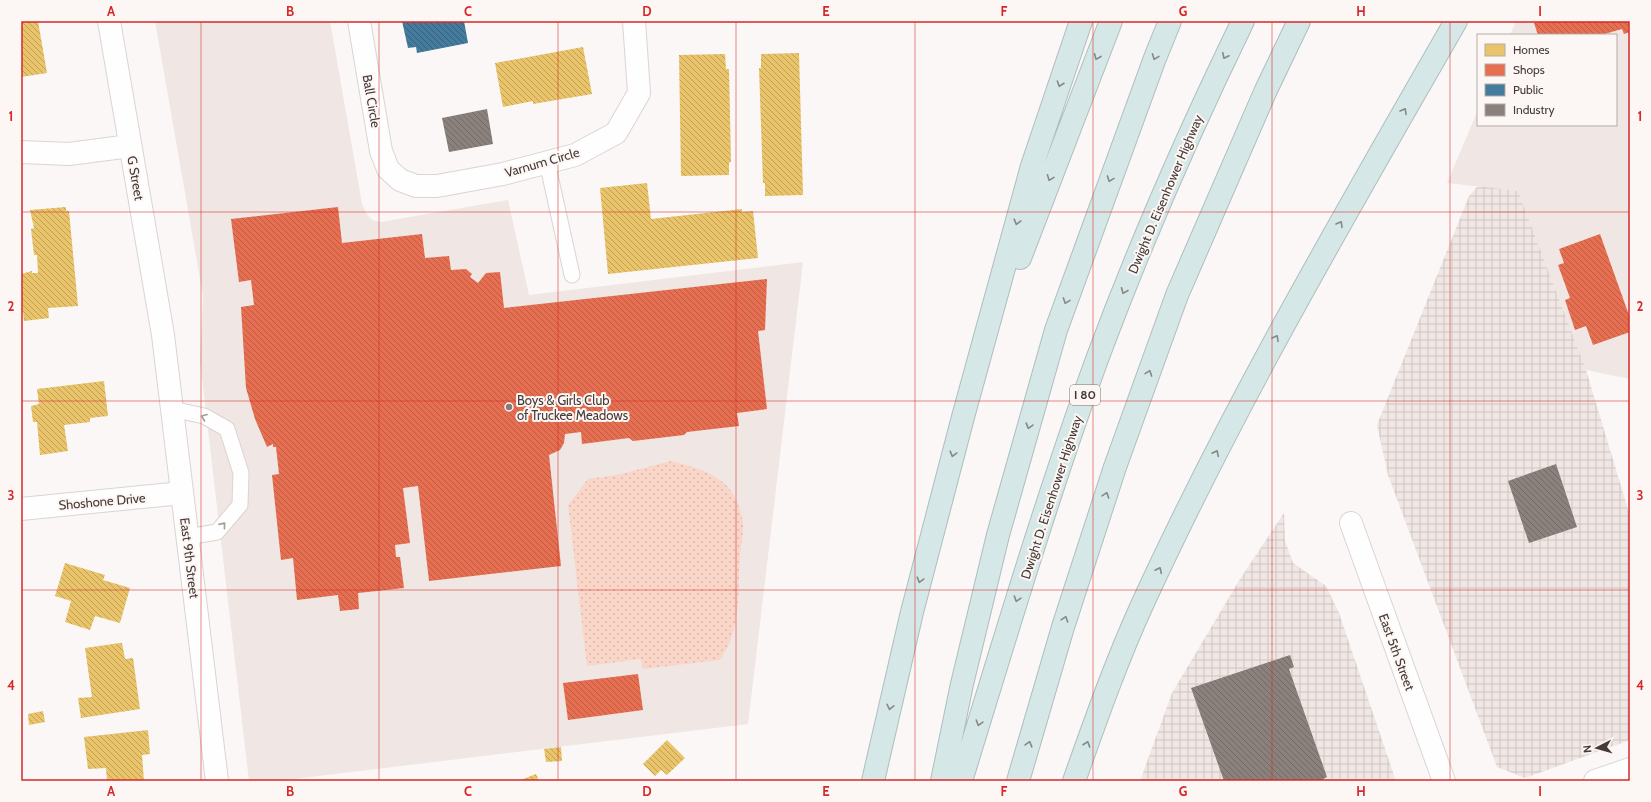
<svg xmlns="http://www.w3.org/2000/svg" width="1651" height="802" font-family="Cabin,sans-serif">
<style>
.built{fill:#f0e6e3}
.industrial{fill:url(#industrial-grid)}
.grass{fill:url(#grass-dots)}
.homes{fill:url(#homes-back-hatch)}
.shops{fill:url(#shops-back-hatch)}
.public{fill:url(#public-back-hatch)}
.industry{fill:url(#industry-back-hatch)}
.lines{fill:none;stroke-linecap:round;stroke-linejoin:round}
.service-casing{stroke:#dbd4d2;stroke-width:17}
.minor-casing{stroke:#dbd4d2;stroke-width:24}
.tertiary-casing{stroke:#dbd4d2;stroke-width:24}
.motorway-casing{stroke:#adbebd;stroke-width:24}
.service{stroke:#fefefe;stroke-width:15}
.minor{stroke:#fefefe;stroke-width:22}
.tertiary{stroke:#fefefe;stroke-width:22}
.motorway{stroke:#d5e7e6;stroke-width:22}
.oneway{stroke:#868885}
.oneway2{stroke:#a29c9a}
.grid{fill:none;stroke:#d62828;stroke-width:1;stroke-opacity:0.55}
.poi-dot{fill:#847c79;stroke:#fcf6f4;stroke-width:1.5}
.labels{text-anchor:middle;stroke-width:4;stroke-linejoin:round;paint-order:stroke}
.shield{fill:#fcf6f4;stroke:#7c726f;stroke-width:1}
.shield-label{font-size:12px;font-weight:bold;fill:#453a36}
.street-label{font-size:13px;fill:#453a36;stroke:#fcf6f4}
.poi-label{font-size:13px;fill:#453a36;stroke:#fcf6f4;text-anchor:start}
.neatline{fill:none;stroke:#d62828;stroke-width:1.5}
.grid-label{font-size:13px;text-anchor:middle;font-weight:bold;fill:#d62828}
</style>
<defs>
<pattern id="industrial-grid" width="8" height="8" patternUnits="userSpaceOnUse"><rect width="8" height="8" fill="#f0e6e3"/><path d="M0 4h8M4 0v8" fill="none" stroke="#cfc6c3"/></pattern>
<pattern id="grass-dots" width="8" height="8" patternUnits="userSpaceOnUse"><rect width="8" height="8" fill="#fad6c9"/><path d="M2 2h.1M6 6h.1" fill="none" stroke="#d8b8ad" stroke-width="1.8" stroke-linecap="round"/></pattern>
<pattern id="homes-back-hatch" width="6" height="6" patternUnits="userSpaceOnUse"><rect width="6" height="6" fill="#e9c46a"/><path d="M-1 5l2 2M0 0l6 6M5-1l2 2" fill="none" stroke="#bfa058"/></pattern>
<pattern id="shops-back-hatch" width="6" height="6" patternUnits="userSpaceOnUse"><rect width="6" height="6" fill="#e76f51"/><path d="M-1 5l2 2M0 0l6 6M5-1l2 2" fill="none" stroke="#bd5c44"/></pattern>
<pattern id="public-back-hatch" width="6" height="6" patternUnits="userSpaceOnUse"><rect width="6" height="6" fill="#457b9d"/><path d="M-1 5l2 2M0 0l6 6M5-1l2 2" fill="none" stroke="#39607a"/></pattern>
<pattern id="industry-back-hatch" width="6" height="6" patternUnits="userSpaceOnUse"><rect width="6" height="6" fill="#8a817c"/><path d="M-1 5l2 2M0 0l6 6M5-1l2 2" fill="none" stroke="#736b66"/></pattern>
</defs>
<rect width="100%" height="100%" fill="#faf7f6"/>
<!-- built -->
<path class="built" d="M155 21H330L362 204 366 213 372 220 381 222 508 200 529 295 803 262 748 724 277 781H249L200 361 203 296Z
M1516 21H1630V379L1586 370 1518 191 1447 183 1478 110V125H1616V35H1510Z"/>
<!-- industrial -->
<path class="industrial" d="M1478 186 1518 191 1586 370 1630 516V740L1525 778 1497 767 1388 475 1377 425 1469 196Z
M1284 513 1285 541 1293 563 1326 586 1339 613 1396 781H1140L1172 693 1240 579Z"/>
<!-- grass -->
<path class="grass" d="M671 461C690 466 711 471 726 485 734 493 740 507 742 518 745 529 741 543 740 554 737 592 743 626 720 660L643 669 641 659 587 666 568 505 588 479 617 475Z"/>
<!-- homes -->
<path class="homes" d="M21 21H38L47 73 21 77Z
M583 47 592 94 533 104V101L503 107 495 63Z
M799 53 803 195 765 196V183H763L759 68H761V54Z
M725 54 726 69H729L731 162 729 163V175L681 176 679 55Z
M647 183 651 219 742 209V212L753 211 758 258 608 274 600 188Z
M66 207V211H69L78 306 48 308 49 318 24 321 23 311 21 312V274L32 271V273H38L37 255H34L31 229 34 228 30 210Z
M104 381 108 416 90 418V422L64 425 68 451 40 455 37 422H33L31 406 39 404 37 389Z
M65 563 105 575 103 580 130 588 120 623 95 616 90 630 65 622 71 601 55 596Z
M120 643H122L125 659 133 658 140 709 81 718 78 698 92 697 85 648Z
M43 711 45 722 29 725 28 714Z
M148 730 150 754 142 755 144 781H107L106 768 88 769 84 737Z
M667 740 685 758 667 775 661 770 655 776 643 764Z
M561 747 562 761 546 762 544 749Z
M536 774 539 781H518Z"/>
<!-- shops -->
<path class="shops" d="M1541 21H1630V26L1628 27 1630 32 1624 34 1622 29 1601 35H1538L1534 23Z
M338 207 342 243 422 234 425 258 449 256 451 270 466 269 472 274 470 277 478 283 486 273 500 272 504 308 767 279 765 330 758 331 767 409 737 413 739 426 687 432 684 435 633 441 629 438 582 444 581 432 565 434 564 443 560 450 549 455 561 566 429 581 418 486 403 488 410 543 395 545 396 557H400L404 588 358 593 359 609 340 611 338 595 297 600 293 558 281 560 272 475 279 474 276 447H273V444L267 447 255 419 246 388 241 307 254 305 251 280 239 282 231 219Z
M1600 234 1630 318V332L1593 345 1586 326 1575 330 1565 300 1570 298 1558 265 1564 263 1559 249Z
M638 674 643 710 568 720 563 683Z"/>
<!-- public -->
<path class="public" d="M402 21H464L468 43 417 53 416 47 408 48Z"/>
<!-- industry -->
<path class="industry" d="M487 109 493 144 449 152 442 118Z
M1556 464 1577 527 1529 543 1508 481Z
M1290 655 1294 667 1289 669 1327 777 1323 779 1324 781H1224L1191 688Z"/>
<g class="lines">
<!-- service casing -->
<g class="service-casing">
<path id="service" d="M547 162 572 275
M172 409 204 416 227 429 241 473 240 505 217 532 188 537"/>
</g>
<!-- minor casing -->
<g class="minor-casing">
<path id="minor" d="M359 21 381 151 388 169 400 180 416 186H437L503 174 575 155 616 133 639 93 634 21
M21 152 69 154 130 146
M21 509 182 493
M1351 523 1444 781
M1595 781 1630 769"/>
</g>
<!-- tertiary casing -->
<g class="tertiary-casing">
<path id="tertiary" d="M109 21 163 335 217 781"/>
</g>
<!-- motorway casing -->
<g class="motorway-casing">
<path id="motorway" d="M1020 258 1111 21
M873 781 912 612 963 417 1032 166 1081 21
M942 781 962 684 998 535 1056 330 1155 58 1170 21
M961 781C1004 641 1046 500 1096 362 1139 246 1189 132 1243 21
M1018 781 1063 627 1115 467 1177 295 1266 90 1299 21
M1074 781C1095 722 1116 662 1142 605 1234 404 1346 213 1456 21"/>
</g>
<!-- service -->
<use href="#service" class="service"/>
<!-- minor -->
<use href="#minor" class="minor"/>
<!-- tertiary -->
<use href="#tertiary" class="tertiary"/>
<!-- motorway -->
<use href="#motorway" class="motorway"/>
</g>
<!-- one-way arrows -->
<defs><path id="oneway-chevron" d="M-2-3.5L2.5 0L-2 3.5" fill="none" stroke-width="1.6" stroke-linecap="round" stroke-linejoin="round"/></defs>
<g class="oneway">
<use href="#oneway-chevron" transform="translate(1225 56) rotate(116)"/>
<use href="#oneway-chevron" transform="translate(1097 57) rotate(112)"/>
<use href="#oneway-chevron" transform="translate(1155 57) rotate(111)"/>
<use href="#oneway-chevron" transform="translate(1060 84) rotate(109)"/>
<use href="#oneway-chevron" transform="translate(1404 111) rotate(-60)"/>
<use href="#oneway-chevron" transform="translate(1050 178) rotate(111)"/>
<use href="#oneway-chevron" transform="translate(1110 179) rotate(110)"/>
<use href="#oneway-chevron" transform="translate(1017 222) rotate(105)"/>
<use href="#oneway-chevron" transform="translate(1340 224) rotate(-60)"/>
<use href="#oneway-chevron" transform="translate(1124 291) rotate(112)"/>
<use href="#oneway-chevron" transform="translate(1066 301) rotate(110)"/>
<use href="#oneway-chevron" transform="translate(1276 338) rotate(-61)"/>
<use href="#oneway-chevron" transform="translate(1149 373) rotate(-70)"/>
<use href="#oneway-chevron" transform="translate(1029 426) rotate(106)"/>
<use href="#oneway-chevron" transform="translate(1216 453) rotate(-64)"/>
<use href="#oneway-chevron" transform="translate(953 454) rotate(105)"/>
<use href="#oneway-chevron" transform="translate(1106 495) rotate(-72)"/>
<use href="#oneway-chevron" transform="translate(1159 570) rotate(-64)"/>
<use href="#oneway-chevron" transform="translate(920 580) rotate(105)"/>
<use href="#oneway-chevron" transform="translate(1017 599) rotate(108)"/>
<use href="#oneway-chevron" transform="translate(1065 619) rotate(-72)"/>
<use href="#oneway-chevron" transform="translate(890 707) rotate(103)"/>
<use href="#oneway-chevron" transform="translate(979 723) rotate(107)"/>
<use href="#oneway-chevron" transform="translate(1029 744) rotate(-74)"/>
<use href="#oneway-chevron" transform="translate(1087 744) rotate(-71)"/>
</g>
<g class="oneway2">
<use href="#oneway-chevron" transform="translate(204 417) rotate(-159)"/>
<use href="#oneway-chevron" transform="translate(223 525) rotate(-51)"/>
</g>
<!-- grid -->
<path class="grid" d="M201 21V781M379 21V781M558 21V781M736 21V781M915 21V781M1093 21V781M1272 21V781M1450 21V781M21 212H1630M21 401H1630M21 590H1630"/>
<!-- markers -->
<circle class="poi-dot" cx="509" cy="407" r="4"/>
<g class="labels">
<!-- shield labels -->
<rect class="shield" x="1070" y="385" width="30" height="20" rx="3"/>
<g class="shield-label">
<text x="1085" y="399">I 80</text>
</g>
<!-- street labels -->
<g class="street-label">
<text transform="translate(372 101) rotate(80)" y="5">Ball Circle</text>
<text transform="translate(542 162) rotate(-16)" y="5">Varnum Circle</text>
<text transform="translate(136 178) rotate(80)" y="5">G Street</text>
<text transform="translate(1165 194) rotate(-67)" y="5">Dwight D. Eisenhower Highway</text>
<text transform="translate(1051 497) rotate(-72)" y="5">Dwight D. Eisenhower Highway</text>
<text transform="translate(102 501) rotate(-5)" y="5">Shoshone Drive</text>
<text transform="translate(190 558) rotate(83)" y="5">East 9th Street</text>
<text transform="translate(1397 652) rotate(70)" y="5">East 5th Street</text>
</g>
<!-- poi labels -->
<g class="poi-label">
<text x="517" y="405">Boys &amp; Girls Club<tspan x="517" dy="15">of Truckee Meadows</tspan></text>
</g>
</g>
<!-- border -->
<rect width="1651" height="802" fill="none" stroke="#fcf6f4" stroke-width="44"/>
<!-- legend -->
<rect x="1477" y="34" width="140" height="92" fill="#fcf6f4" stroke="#b3aba8"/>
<rect x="1485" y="44" width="20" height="12" fill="#e9c46a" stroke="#b3aba8"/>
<text x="1513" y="54" font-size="12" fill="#453a36">Homes</text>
<rect x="1485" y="64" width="20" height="12" fill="#e76f51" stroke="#b3aba8"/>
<text x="1513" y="74" font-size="12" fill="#453a36">Shops</text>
<rect x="1485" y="84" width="20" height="12" fill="#457b9d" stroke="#b3aba8"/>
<text x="1513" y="94" font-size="12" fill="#453a36">Public</text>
<rect x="1485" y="104" width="20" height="12" fill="#8a817c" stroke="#b3aba8"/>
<text x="1513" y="114" font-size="12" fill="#453a36">Industry</text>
<!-- north arrow -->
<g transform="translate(1597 748) rotate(264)" stroke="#fcf6f4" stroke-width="3" paint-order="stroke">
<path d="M0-3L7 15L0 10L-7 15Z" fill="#453a36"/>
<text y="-6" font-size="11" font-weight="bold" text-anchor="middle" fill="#453a36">N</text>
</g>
<rect x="22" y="22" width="1607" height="758" class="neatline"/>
<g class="grid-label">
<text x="111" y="16">A</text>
<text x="290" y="16">B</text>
<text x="468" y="16">C</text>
<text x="647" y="16">D</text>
<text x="826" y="16">E</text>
<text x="1004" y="16">F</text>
<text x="1183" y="16">G</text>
<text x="1361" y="16">H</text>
<text x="1540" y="16">I</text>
<text x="11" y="121">1</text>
<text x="1640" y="121">1</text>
<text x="11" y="311">2</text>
<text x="1640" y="311">2</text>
<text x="11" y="500">3</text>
<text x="1640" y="500">3</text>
<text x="11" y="690">4</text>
<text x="1640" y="690">4</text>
<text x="111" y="796">A</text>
<text x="290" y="796">B</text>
<text x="468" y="796">C</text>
<text x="647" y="796">D</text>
<text x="826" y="796">E</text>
<text x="1004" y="796">F</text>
<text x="1183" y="796">G</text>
<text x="1361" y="796">H</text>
<text x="1540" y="796">I</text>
</g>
</svg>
